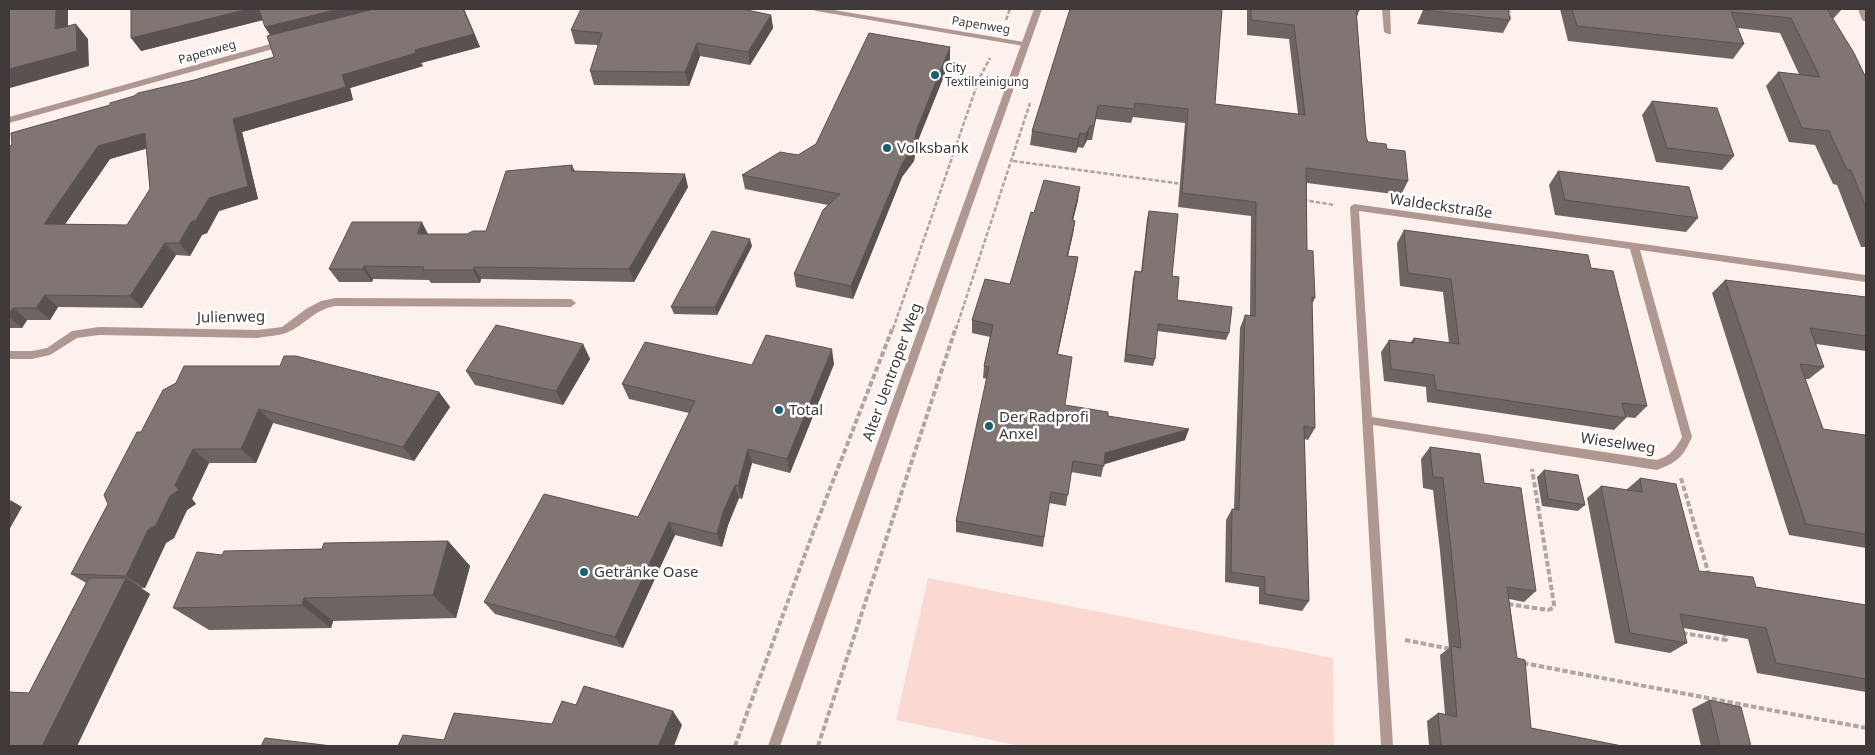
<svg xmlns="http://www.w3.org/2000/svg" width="1875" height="755" font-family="'Noto Sans',sans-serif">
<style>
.green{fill:#fbd9d3}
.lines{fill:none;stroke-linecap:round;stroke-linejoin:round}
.path-far1{stroke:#afa6a4;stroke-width:2.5;stroke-dasharray:4.5 2;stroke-linecap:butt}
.path{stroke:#afa6a4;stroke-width:4;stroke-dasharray:5.5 2.5;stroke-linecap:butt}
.minor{fill:#b09792;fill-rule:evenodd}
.tertiary{fill:#b09792;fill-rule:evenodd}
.wall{fill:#6e6563;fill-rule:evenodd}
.shaded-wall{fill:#5a5250}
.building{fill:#807573;stroke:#5a5250;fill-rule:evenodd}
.poi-dot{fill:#1b5f72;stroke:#fff;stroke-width:2}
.labels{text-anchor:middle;stroke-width:5;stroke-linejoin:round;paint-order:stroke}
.far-street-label{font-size:12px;fill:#3f3a39;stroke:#fff}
.far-poi-label{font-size:12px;fill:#3f3a39;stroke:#fff;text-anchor:start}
.poi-label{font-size:15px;fill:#3f3a39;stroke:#fff;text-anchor:start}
.street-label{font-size:15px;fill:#3f3a39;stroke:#fff}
</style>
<rect width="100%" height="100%" fill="#fdf1ee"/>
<!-- green -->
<path class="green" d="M928 578 1333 658 1334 746H1020L896 720Z"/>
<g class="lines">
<!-- path-far1 -->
<path class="path-far1" d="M1509 9 1510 19
M1006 20 1010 9
M1013 161 1183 184
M1303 200 1334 205
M893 329 979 79 990 58
M956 329 1030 103"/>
<!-- path -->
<path class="path" d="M1681 478 1709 575
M1508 604 1548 610 1553 608 1554 604 1532 469
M1682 633 1726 640 1724 632
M1405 640 1451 649
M1523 663 1866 728
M735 746 815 527 893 327
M818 746 956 327"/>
<!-- minor -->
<path class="minor" d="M812 9H828L1024 42 1028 44 1024 46 816 11Z
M1382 9H1390L1391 34H1388L1384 32Z
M1858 9H1866V22L1862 20Z
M281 41H284L288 43 287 45 9 123V117Z
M1354 204 1866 275V282L1640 250 1692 437C1683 457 1678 462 1657 470L1373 425 1393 746H1381L1350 207ZM1359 211 1630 249 1682 437C1676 449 1670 456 1657 460L1372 417Z
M335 298 571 299 576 303 571 307 335 306C313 310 304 326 286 333 278 336 267 336 258 338L99 335 77 338 50 355 32 359H9V351H32L47 348 72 331 99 327 258 330 282 327 306 309 321 301Z"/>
<!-- tertiary -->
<path class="tertiary" d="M1034 9H1042L780 746H768Z"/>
</g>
<!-- wall -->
<path class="wall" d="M131 9H464L480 47 421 63 423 66 350 88 353 100 242 132 258 199 219 211 207 233 202 235 190 256 176 255 142 308 58 307 50 320H27L22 328H9V146L274 57 270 35 263 20 141 51ZM146 148 150 189 127 225 65 224 110 159Z
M1070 9 1215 104 1298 114 1289 39 1247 35V9H1359V11L1357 17 1366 137 1368 142 1387 149 1408 181 1401 195 1307 183V250L1315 298 1312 304 1315 428 1308 440 1304 439 1309 601 1302 611 1259 604V587L1225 582 1226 520 1232 509H1234L1240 328 1245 315H1250L1251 216 1178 207 1185 123 1133 117 1131 123 1096 119 1092 140H1087L1083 148 1078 147 1076 153 1030 145 1032 131Z
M1560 9H1842L1833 19 1866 78V247H1861L1837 185 1833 184 1815 145 1789 142 1766 86 1778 72 1799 74 1780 33 1738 28 1744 44 1733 59 1568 41Z
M1423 10 1510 20 1503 33 1417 24Z
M771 15 773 28 750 65 700 56 689 86 594 85 590 71 598 45 575 44 571 30Z
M950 61 917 143 914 161 902 177 853 299 796 287 794 274 828 205 745 189 742 175 798 155Z
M1652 101 1734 156 1722 170 1656 162 1642 115Z
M572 165 575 171 688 187 634 282 481 279 480 283H431L429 280 373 279 372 282H339L329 269 467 234 486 231Z
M1558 171 1698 218 1686 232 1555 215 1549 185Z
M1078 200 1073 220 1075 221 1073 234 1068 256 1078 257 1058 354 1065 405 1108 416 1185 440 1104 464 1101 477 1071 472 1066 506 1049 503 1043 547 956 532V521L987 379 983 378 984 366 990 337 972 333V320L1010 284 1034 213Z
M1149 211 1172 276 1177 300 1229 333 1226 340 1157 331 1155 359 1153 366 1124 362 1133 278 1135 271 1141 272 1147 219Z
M1404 230 1591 268 1647 406 1635 418 1626 417V418L1614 430 1427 402 1426 387 1384 381 1381 352 1389 340 1410 343 1414 338 1449 343 1443 292 1400 286 1397 243Z
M752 246 717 315 674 314 671 307Z
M1725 280 1866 297V351L1816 344 1824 367 1809 379H1805L1823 429 1866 439V548L1789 535 1712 293Z
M583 344 590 359 563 405 475 385 466 371Z
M834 364 790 473 752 463 742 499 739 498 728 525 722 547 675 535 623 648 495 614 484 602 638 517 689 413 629 399 622 384 752 365Z
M280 366 439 392 450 407 414 461 273 423 256 463H209L192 499 196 504 187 510 174 538 166 543 145 588H141L150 594 77 746H9L29 693 86 583 71 574 108 504 141 432Z
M1430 447 1484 483 1536 591 1524 602 1509 599 1517 658 1531 728 1622 746H1429L1427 721 1438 713 1445 714 1440 655 1449 648 1440 551 1433 490 1423 488 1421 459Z
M1544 470 1585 505 1578 511 1542 506 1537 477Z
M1640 478 1699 571 1756 587 1866 605V692L1757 673 1748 639 1683 628 1687 643 1670 653 1615 643 1587 498 1601 486 1626 490Z
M448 541 470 566 456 618 333 621 331 628 209 630 173 608 222 555Z
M1709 700 1751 746H1701L1692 709Z"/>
<!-- shaded-wall -->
<path class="shaded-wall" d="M56 9H68V44L55 29Z
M249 9H260L267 19 141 51 131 38Z
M339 9H398L273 40 265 27Z
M464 9 480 47 421 63 423 66 350 88 353 100 242 132 258 199 219 211 207 233 202 235 190 256 179 243 233 119 342 75 415 50Z
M771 15 773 28 750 65 748 52Z
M76 24 88 39 89 66 10 88 9 86V69Z
M697 43 700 56 689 86 685 72Z
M950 47V61L917 143 914 161 902 177 853 299 851 286Z
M1090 126 1087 140 1083 148 1086 134Z
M145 133 156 146 110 159 57 236 44 224 98 146Z
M1080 133 1078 147 1076 153 1078 139Z
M685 174 688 187 634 282 629 269Z
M1080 187 1078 200 1070 233 1072 220Z
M1075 221 1073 234 1065 268 1067 256Z
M422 222 429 236 417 234Z
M750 239 752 246 717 315 715 307Z
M165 243 176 255 142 308 130 296Z
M1078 257 1076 270 1055 366 1057 354Z
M364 266 373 279 372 282 363 269Z
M474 267 481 279 480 283 473 270Z
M45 295 58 307 50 320 36 308Z
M13 308 27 320 22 328 9 317V314Z
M583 344 590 359 563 405 556 391Z
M832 349 834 364 790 473 787 459Z
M439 392 450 407 414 461 403 447Z
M259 409 273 423 256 463 241 449Z
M1189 429 1185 440 1102 465 1105 453Z
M193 449 209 463 192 499 196 504 187 510 174 538 166 543 145 588 126 576 148 530 175 485Z
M748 449 752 463 742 499 738 486Z
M735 485 739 498 728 525 722 547 717 534 723 512Z
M12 501 22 507 9 530V507Z
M669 522 675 535 623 648 615 637Z
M448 541 470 566 456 618 433 595Z
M126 578 150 594 77 746H42Z
M304 598 333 621 331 628 302 605Z
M673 711 682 725 674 746H658Z"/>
<!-- building -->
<path class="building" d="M9 9H56L55 29 76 24 77 51 9 69Z
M131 9H249L131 38Z
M259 9H339L265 27Z
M374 9H463L474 34 415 50 416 53 342 75 346 87 233 119 248 186 209 198 196 220 191 222 179 243H165L130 296 45 295 36 308H13L9 314V146L12 145 11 133 110 105V103L134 96 138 93 194 80 274 57 267 36ZM145 133 150 189 127 225 44 224 98 146Z
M581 9H742L771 15 748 52 697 43 685 72 590 71 602 33 571 30Z
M1070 9H1222L1215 104 1305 115 1294 25 1251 20V9H1359V11H1356L1366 137 1368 142 1386 144 1387 149 1405 151 1408 181 1306 168 1307 250 1313 251 1315 298 1312 297 1315 428 1304 426 1309 601 1265 594V577L1231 572 1232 509 1239 510 1245 315 1255 316 1256 202 1182 193 1188 109 1135 103 1134 109 1098 105 1094 126H1090L1086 134 1080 133 1078 139 1032 131Z
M1426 9H1508L1510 20 1423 10Z
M1572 9H1827L1854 53 1866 78V208L1851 170H1847L1829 131 1802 128 1778 72 1820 77 1791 18 1731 12 1744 44 1577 26Z
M869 33 950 47 917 129 913 147 902 164 851 286 794 274 823 210 840 194 742 175 780 152 798 155 816 144Z
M1652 101 1717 108 1734 156 1667 148Z
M572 165 571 171 685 174 629 269 474 267 473 270H423L424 267 364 266 363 269H329L352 222H422L417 234H467L473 231H486L506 171Z
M1558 171 1689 187 1698 218 1565 200Z
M1044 180 1080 187 1072 220 1075 221 1067 256 1078 257 1057 354 1072 357 1065 405 1108 412V416L1189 429 1105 453 1104 466 1073 461 1068 495 1051 492 1044 537 956 521 989 367 984 366 993 325 972 320 985 279 1010 284 1031 212 1034 213Z
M1149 211 1178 214 1172 276 1179 277 1177 300 1232 307 1229 333 1158 324 1155 359 1126 354 1135 271 1142 272Z
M1404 230 1588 255 1591 268 1613 271 1647 406 1622 403 1626 418 1436 390 1434 375 1391 369 1389 340 1414 343V338L1459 344 1451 279 1408 273Z
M712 231 750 239 715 307H671Z
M1725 280 1866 297V336L1810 328 1824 367 1800 364 1823 429 1865 435 1866 439V534L1806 524Z
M496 325 583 344 556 391 466 371Z
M766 335 832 349 787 459 748 449 738 486 735 485 723 512 717 534 669 522 615 637 484 602 544 494 638 517 695 401 622 384 645 342 752 365Z
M284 356H296L439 392 403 447 259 409 241 449H193L175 485 179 490 170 496 156 525 148 530 126 576 71 574 108 504 104 495 137 432H141L163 390 176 383 184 366H280Z
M1430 447 1480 454 1484 483 1521 488 1536 591 1507 587 1517 658 1525 660 1531 728 1622 746H1441L1438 713 1457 717 1451 646 1461 648 1450 540 1443 478 1433 477Z
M1544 470 1578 475 1585 505 1548 499Z
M1640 478 1676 484 1699 571 1753 577 1756 587 1866 605V679L1776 663 1766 628 1680 614 1687 643 1630 633 1601 486 1642 492Z
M9 501H12L9 507Z
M448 541 433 595 304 598 302 605 173 608 197 552 222 555 224 551 322 549 324 543Z
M89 578H126L42 746H9V692L29 693Z
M584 686 673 711 658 746H398L403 735 444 740 454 713 552 724 562 701 576 705Z
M1709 700 1741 707 1751 746H1720Z
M265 738 332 746H261Z"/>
<!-- markers -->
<g class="poi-dot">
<circle cx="935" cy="75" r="5"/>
<circle cx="887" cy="148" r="5"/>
<circle cx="779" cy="410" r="5"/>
<circle cx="989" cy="426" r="5"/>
<circle cx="584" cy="572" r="5"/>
</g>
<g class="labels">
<!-- far-street labels -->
<g class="far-street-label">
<text transform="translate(981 25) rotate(9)" y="4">Papenweg</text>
<text transform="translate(207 52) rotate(-16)" y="4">Papenweg</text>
</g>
<!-- far-poi labels -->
<g class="far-poi-label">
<text x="945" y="72">City<tspan x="945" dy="14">Textilreinigung</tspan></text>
</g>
<!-- poi labels -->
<g class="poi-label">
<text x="897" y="153">Volksbank</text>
<text x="789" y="415">Total</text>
<text x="999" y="422">Der Radprofi<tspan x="999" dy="17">Anxel</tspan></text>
<text x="594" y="577">Getränke Oase</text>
</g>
<!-- street labels -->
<g class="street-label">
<text transform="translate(1441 206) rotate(8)" y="5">Waldeckstraße</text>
<text transform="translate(231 317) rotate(-1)" y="5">Julienweg</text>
<text transform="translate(892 372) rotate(-70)" y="5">Alter Uentroper Weg</text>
<text transform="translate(1618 443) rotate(8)" y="5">Wieselweg</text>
</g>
</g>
<!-- border -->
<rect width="1875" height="755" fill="none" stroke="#3f3a39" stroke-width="20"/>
</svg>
